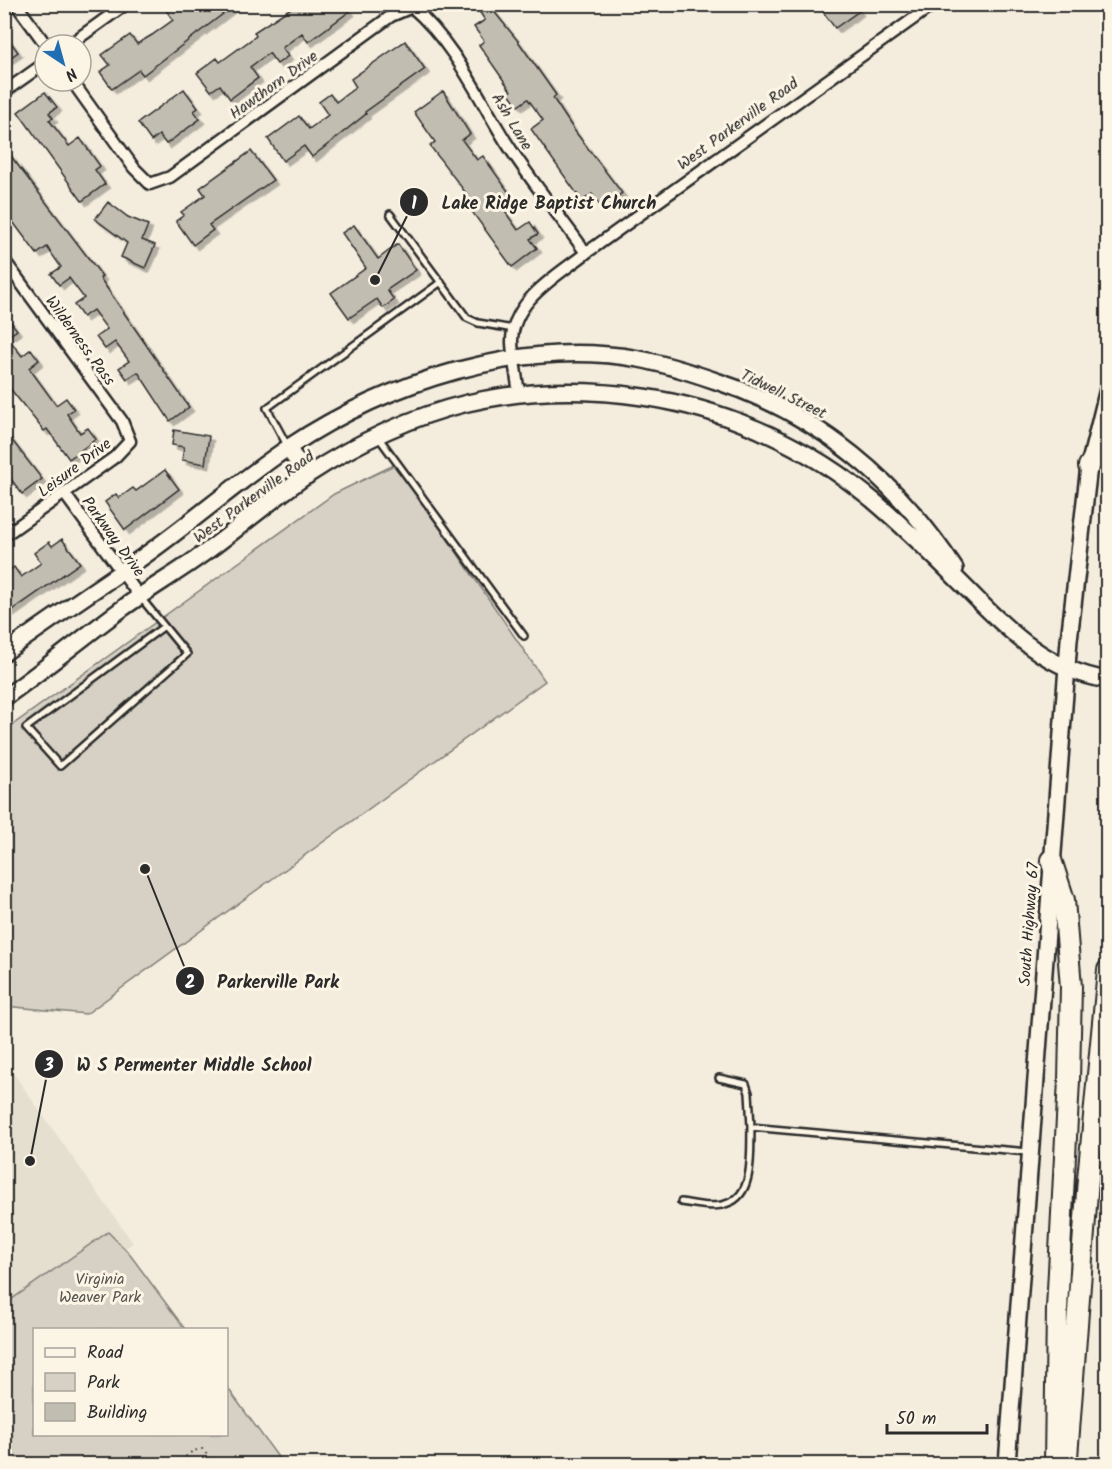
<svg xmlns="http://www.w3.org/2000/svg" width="1112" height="1469" font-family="Kalam,sans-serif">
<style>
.built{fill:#e5dfd0}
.green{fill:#d6d1c4;stroke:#807e78;stroke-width:1.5}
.building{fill:#c2bdb1;stroke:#2b2b2b;stroke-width:1.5;filter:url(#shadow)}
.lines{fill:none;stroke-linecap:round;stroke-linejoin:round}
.service-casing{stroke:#2b2b2b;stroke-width:10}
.minor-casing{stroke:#2b2b2b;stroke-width:15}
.secondary-casing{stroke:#2b2b2b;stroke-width:20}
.motorway-casing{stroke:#2b2b2b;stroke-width:24}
.path{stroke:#2b2b2b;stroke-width:2;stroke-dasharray:1.5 4.5;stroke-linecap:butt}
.service{stroke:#fcf5e5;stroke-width:5}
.minor{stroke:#fcf5e5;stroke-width:10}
.secondary{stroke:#fcf5e5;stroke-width:15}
.motorway{stroke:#fcf5e5;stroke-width:20}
.labels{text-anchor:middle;stroke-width:6;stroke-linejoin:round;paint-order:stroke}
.street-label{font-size:16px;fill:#2b2b2b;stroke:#fcf5e5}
.park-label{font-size:16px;fill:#565451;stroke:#fcf5e5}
.leader{fill:none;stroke:#2b2b2b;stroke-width:2}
.callout-dot{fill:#2b2b2b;stroke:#fcf5e5;stroke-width:2}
.mark-label{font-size:18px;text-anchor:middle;font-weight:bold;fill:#fff}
.callout-label{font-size:18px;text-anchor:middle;font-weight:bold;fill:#2b2b2b;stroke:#fcf5e5;stroke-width:6;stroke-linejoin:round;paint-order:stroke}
</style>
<defs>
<filter id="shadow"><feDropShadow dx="4.5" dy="4.5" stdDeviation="0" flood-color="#0004"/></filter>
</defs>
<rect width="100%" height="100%" fill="#f4edde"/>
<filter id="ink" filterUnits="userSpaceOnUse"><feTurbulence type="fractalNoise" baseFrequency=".0167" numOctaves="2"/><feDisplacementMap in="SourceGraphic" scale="12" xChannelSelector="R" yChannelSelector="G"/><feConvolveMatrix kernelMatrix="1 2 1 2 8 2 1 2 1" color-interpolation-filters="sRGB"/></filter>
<g filter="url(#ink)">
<!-- built -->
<path class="built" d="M4 1060 133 1243 5 1333H4Z"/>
<!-- green -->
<path class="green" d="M396 464 545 681 86 1014 5 1006 4 731 334 494Z
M108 1232 128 1252 185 1329 34 1330V1434H226L227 1387 283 1464H5V1304Z"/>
<!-- building -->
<path class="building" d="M172 4H179L183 11 192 4H236L143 75 139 70 112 89 100 72 110 65 102 55 130 35 137 44 152 35 173 20 166 10Z
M297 4H345L350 11 308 42 302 33 282 48 288 56 277 64 269 53 250 67 258 78 230 99 220 85 211 91 197 73 217 58 220 62 256 36 254 32Z
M474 4H488L518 41 556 95 553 98 574 130 622 193 602 208 592 194 582 201 531 129 543 120 528 99 518 106 509 93 511 91 479 45 484 41 474 27 485 20Z
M833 4H854L859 11 835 28 823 12Z
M4 33 18 52 4 62Z
M405 41 425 69 365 112 366 114 312 157 304 146 283 161 268 139 299 116 309 129 328 115 319 102 330 94 336 102 356 87 351 79Z
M184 89 198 108 194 111 200 119 166 144 159 135 151 141 138 123Z
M443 91 470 134 462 140 477 160 483 156 515 201 503 209 518 230 530 222 538 234 530 239 537 248 512 267 473 213 478 209 430 146 435 142 414 112Z
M45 92 57 107 49 113 53 118 49 120 69 146 80 138 100 166 95 170 105 184 82 201 18 112Z
M4 147 102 276 100 278 189 407 170 421 138 372 127 379 119 368 129 361 115 342 105 349 96 337 107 329 93 310 83 317 74 305 84 298 69 278 59 285 51 274 61 267 47 247 37 254 4 210Z
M251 151 273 180 209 225 213 230 193 245 176 221 184 215 181 212 205 195 200 188Z
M108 202 128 217 148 225 142 240 155 245 145 268 121 257 127 243 95 219Z
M354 225 378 259 398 244 416 270 387 290 394 300 383 308 377 299 349 318 331 293 366 268 342 233Z
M4 313 17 330 7 337 22 356 31 349 39 360 29 368 56 405 66 398 74 409 67 414 80 433 88 428 96 439 69 459 47 429 44 431 4 381Z
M4 430 42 479 22 494 11 479 4 484Z
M174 430 209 436 205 464 182 460 184 447 172 445Z
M165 470 179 489 125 530 105 502 116 494 119 498 133 488 136 491Z
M62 539 80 563 4 616V574L14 567 21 577 41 563 34 553 49 542 52 546Z"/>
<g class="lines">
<!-- service casing -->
<g class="service-casing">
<path id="service" d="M390 214 467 318 478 323 514 329
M379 438 524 636
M288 447 267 408 441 282
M141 598 187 654 60 766 26 728 163 627
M719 1078 746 1084 749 1093 751 1127
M681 1202C696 1204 715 1209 728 1203 755 1194 750 1150 751 1127L1028 1152"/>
</g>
<!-- minor casing -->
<g class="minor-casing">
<path id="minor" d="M16 4 46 45
M69 45 126 4
M72 81 134 168 150 184 170 177 391 16 412 7C454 43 477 95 506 142 530 180 560 216 586 253
M4 92 45 63
M4 260 122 421 130 441 115 457 4 536
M519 394C517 377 513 360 512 343 511 301 557 276 586 253L934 4
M64 493 140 597"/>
</g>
<!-- secondary casing -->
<g class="secondary-casing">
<path id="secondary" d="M288 448 307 476
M4 653C48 621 93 591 137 561 189 525 237 482 289 447 387 382 520 338 639 359 666 364 693 373 719 382 819 415 898 481 955 569
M4 698C45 669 83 637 123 608 149 589 177 573 203 554 238 529 271 500 306 476 414 405 515 379 643 397 728 409 810 447 875 502 908 530 939 561 969 591 1008 631 1049 671 1108 680
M1007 1464 1069 640 1089 466 1108 389"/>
</g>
<!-- motorway casing -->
<g class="motorway-casing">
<path id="motorway" d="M1089 466 1102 444 1108 423
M1051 860 1064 900 1071 987 1069 1080 1057 1309 1055 1464
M1067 1457 1088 1179 1108 970"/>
</g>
<!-- path -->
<path class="path" d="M176 1464 193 1451 202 1449 210 1458 211 1464"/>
<!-- service -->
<use href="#service" class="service"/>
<!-- minor -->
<use href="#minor" class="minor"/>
<!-- secondary -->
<use href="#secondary" class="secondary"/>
<!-- motorway -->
<use href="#motorway" class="motorway"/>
</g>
</g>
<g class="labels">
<!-- street labels -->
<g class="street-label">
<text transform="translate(273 84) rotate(-36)" y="6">Hawthorn Drive</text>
<text transform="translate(513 121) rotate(59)" y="6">Ash Lane</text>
<text transform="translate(737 123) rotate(-36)" y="6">West Parkerville Road</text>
<text transform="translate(81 340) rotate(54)" y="6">Wilderness Pass</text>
<text transform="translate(784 393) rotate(26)" y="6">Tidwell Street</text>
<text transform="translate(74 467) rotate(-37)" y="6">Leisure Drive</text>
<text transform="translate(253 496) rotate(-36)" y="6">West Parkerville Road</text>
<text transform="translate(114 536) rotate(54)" y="6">Parkway Drive</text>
<text transform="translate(1028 924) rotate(-86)" y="6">South Highway 67</text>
</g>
<!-- park labels -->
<g class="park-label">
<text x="100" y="1284">Virginia<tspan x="100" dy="18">Weaver Park</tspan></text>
</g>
</g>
<!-- callouts -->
<path class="leader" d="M375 280L414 202M145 869L190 981M30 1161L49 1064"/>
<g class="callout-dot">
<circle cx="375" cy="280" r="6"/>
<circle cx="145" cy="869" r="6"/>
<circle cx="30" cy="1161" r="6"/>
<circle cx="414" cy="202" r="15"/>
<circle cx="190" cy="981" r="15"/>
<circle cx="49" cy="1064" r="15"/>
</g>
<g class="mark-label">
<text x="414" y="209">1</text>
<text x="190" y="988">2</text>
<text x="49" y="1071">3</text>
</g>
<g class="callout-label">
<text x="549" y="209">Lake Ridge Baptist Church</text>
<text x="278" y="988">Parkerville Park</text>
<text x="194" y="1071">W S Permenter Middle School</text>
</g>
<!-- margin -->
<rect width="1112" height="1469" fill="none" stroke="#fcf5e5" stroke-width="24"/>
<rect x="12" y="12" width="1088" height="1445" fill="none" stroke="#2b2b2b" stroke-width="2" filter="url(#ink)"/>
<!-- legend -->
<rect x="33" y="1328" width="195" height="108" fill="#fcf5e5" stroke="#a8a49b" stroke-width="1.5"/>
<rect x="45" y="1348" width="30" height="9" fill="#fcf5e5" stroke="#a8a49b" stroke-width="1.5"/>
<text x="87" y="1358" font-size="18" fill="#2b2b2b">Road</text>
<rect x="45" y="1373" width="30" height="18" fill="#d6d1c4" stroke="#a8a49b" stroke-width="1.5"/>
<text x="87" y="1388" font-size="18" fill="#2b2b2b">Park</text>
<rect x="45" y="1403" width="30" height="18" fill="#c2bdb1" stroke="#a8a49b" stroke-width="1.5"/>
<text x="87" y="1418" font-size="18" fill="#2b2b2b">Building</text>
<!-- north arrow -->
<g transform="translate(63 63) rotate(144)"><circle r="28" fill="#fcf5e5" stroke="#a8a49b" stroke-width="1.5"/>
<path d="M0-4.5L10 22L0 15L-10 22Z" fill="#1f6fb2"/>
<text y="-9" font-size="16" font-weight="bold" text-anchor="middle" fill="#2b2b2b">N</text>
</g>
<!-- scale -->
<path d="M887 1424v9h100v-9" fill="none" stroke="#2b2b2b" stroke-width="3"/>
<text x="896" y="1424" font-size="18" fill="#2b2b2b" stroke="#fcf5e5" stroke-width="4.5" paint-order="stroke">50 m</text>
</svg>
